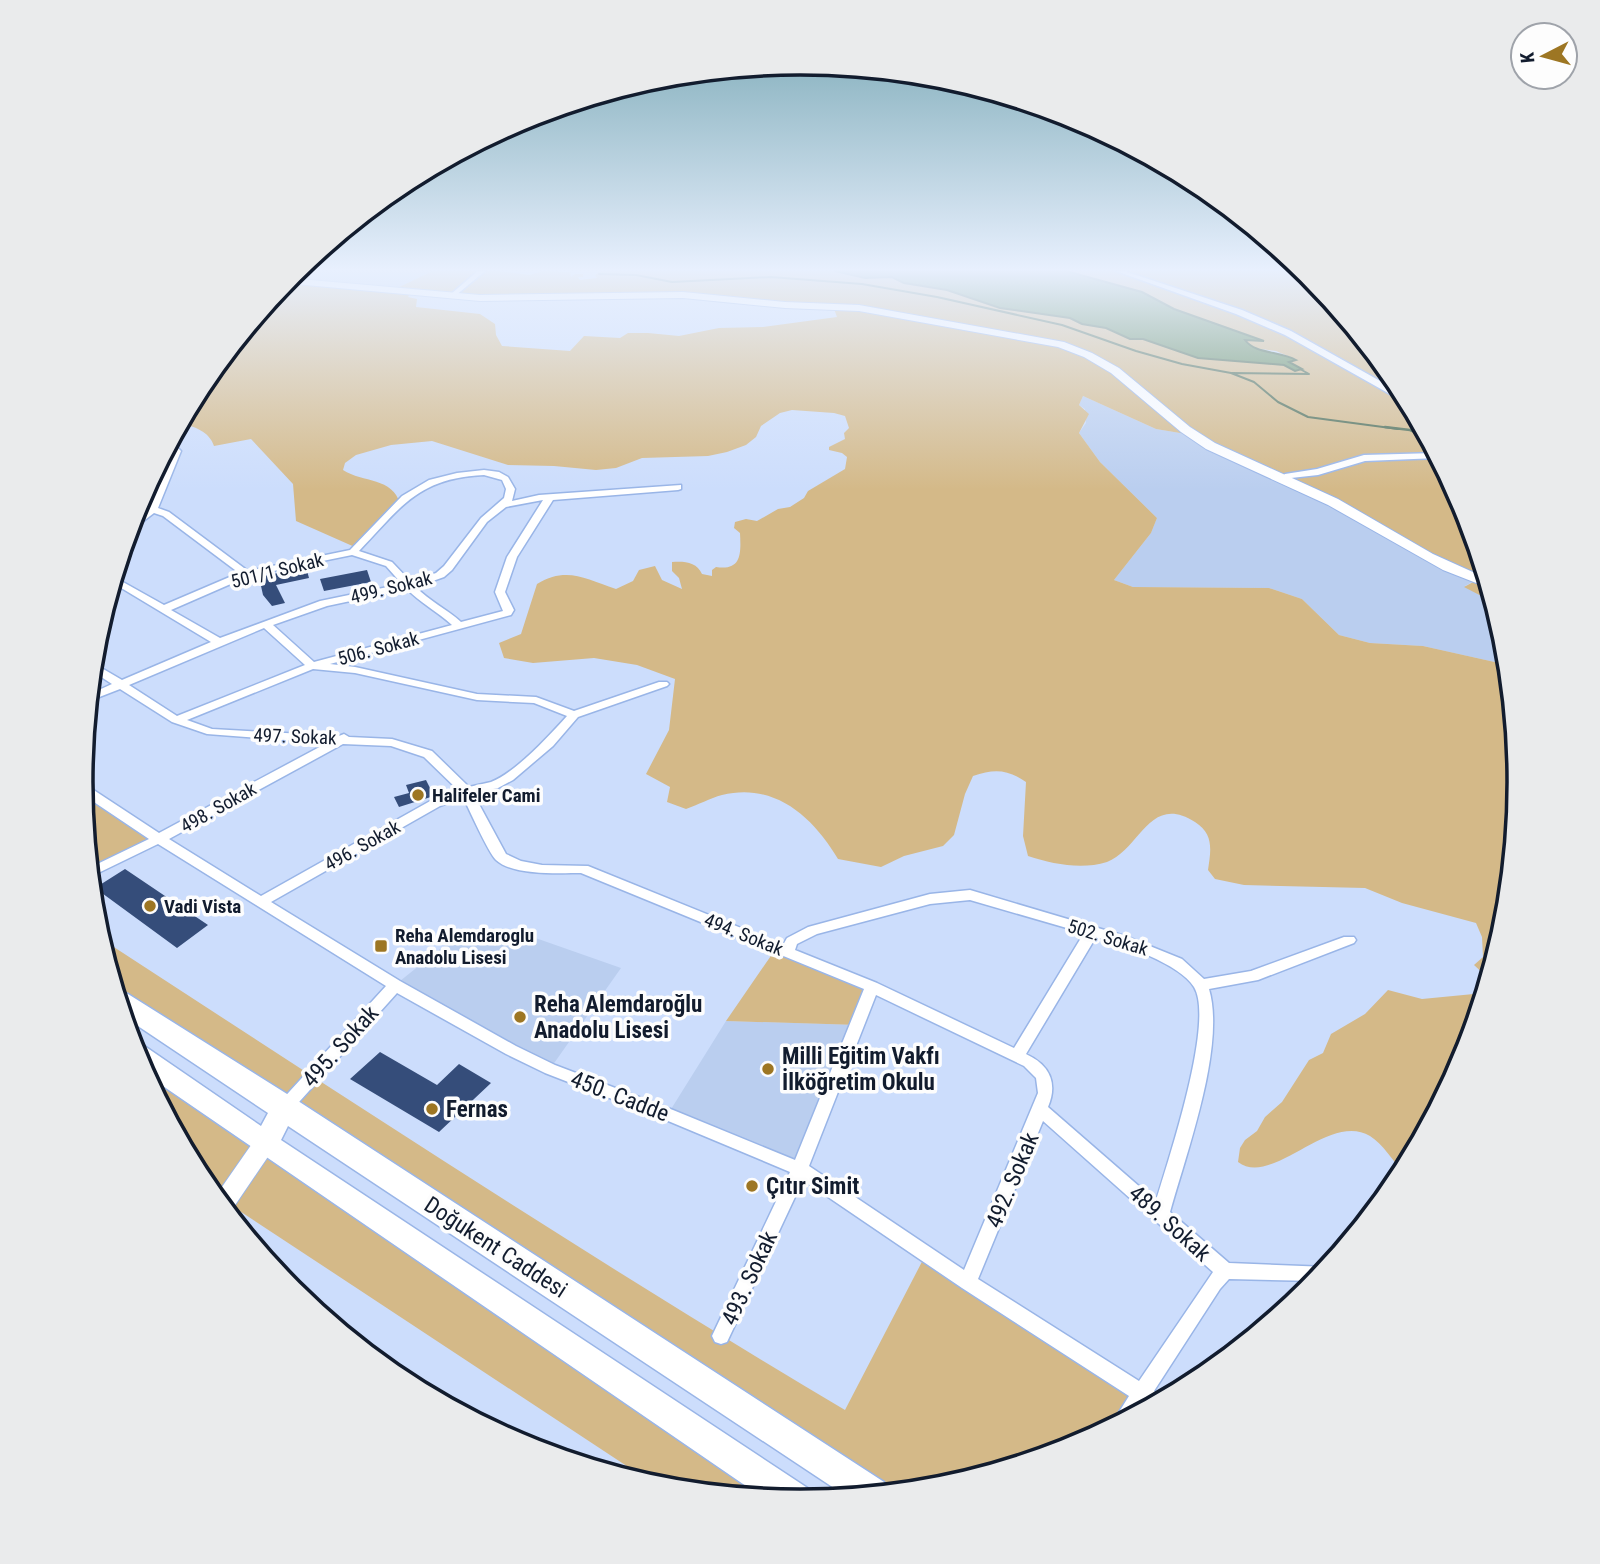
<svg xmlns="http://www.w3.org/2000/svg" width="1600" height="1564" font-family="'Roboto Condensed',sans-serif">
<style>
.built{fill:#baceef}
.green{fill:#d4b988;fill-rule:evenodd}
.water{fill:#638b5e;stroke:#4b6a50;stroke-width:2}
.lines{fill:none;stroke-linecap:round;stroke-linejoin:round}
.stream-far1{stroke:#4b6a50;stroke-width:2}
.stream{stroke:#4b6a50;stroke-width:2.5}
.building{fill:#354d7a}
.street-casing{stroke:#99b5e7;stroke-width:3}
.secondary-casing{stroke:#99b5e7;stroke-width:2}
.primary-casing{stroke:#99b5e7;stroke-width:3}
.street{fill:#fff;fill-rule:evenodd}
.secondary{fill:#fff;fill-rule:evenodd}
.primary{fill:#fff;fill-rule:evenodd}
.poi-dot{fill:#9d7623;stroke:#fdfdfd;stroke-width:2.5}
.labels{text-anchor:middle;stroke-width:7;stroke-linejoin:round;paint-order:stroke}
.street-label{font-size:19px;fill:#121c2e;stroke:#fdfdfd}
.poi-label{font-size:19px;font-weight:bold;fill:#121c2e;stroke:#fdfdfd;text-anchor:start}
.near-poi-label{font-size:23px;font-weight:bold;fill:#121c2e;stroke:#fdfdfd;text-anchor:start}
.near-street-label{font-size:23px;fill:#121c2e;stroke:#fdfdfd}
.rim{fill:none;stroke:#121c2e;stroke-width:3.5}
</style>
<rect width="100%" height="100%" fill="#ccddfc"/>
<!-- built -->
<path class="built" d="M295 271H433L395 289 286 281Z
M1083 396 1156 429 1192 435 1476 580 1465 586 1493 602 1505 642 1508 665 1423 646 1370 643 1339 635 1302 599 1269 588 1133 587 1114 580 1151 533 1157 518 1100 462 1079 433 1086 423 1085 409 1079 405Z
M527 935 621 968 550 1069 395 985 450 941Z
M726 1021 858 1025 800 1169 668 1114Z"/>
<!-- green -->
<path class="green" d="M433 271H497L530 275 543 271 570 272 571 277 575 274H583V277H578L580 280 597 278 595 275 602 271H835L864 278 892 277 904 283 947 290 1000 308 1071 318 1082 324 1106 328 1130 339H1143L1198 358 1276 364 1300 369 1288 360 1295 359 1276 351 1254 348 1245 340 1264 341 1174 309 1142 292 1066 271H1305L1398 383 1464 507 1493 602 1464 587 1475 581 1384 530 1192 435 1156 429 1083 396 1079 405 1089 414 1079 433 1100 462 1157 518 1151 533 1114 580 1133 587 1269 588 1302 599 1339 635 1370 643 1423 646 1508 665 1519 782 1505 923 1488 978 1474 965 1483 957 1482 937 1476 923 1402 903 1365 888 1244 885 1215 879 1208 870C1211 850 1214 834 1195 822 1149 793 1140 850 1107 862 1081 870 1053 864 1028 856L1023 836 1026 782C1007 769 994 769 973 776L965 794 954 835 943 846 904 856 881 867 838 859C813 817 775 782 722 795 710 798 698 805 686 809L667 802 670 787 646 774 669 730 675 679 637 665 594 658 533 663 504 658 499 643 521 634 537 584C567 566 585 579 616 589L633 581 639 570 655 566 662 580 682 589 679 578 672 571V562C684 561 697 562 702 574L712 576V570L716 567C742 571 741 553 740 533L734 528 735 522 746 519 757 521 778 509 790 507 804 498 808 491 845 469 847 457 842 453 829 450V447L845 439 844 433 849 428 845 416 834 413 792 410 780 413 761 426 756 437 746 445 727 452 708 456 642 458 616 468 596 470 554 466 508 465 432 441 391 445 356 455 345 463 343 470C363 483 393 477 400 504L357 548 296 521 293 484 251 439 214 446C209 431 195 427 180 423L202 382 286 281 395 289ZM413 290 480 298 701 296 833 306 837 317 763 327 719 328 679 336 648 333H628L620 338 584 336 570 351 502 346 496 335 495 324 480 314 416 307 417 299 408 297Z
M82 788 159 839 90 873Z
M100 938C346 1098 592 1260 845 1410L926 1254 1140 1392 1124 1420 1075 1446 940 1487 874 1494 119 1001Z
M777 947 872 987 858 1025 726 1021Z
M1388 990 1422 999 1484 993 1464 1058 1403 1172C1393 1161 1383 1144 1370 1136 1329 1111 1272 1188 1238 1162L1240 1148 1245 1140 1257 1131 1265 1117 1282 1102 1309 1060 1323 1053 1331 1034 1365 1014Z
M134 1052 224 1116 797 1501 657 1486 226 1202 222 1206 202 1181Z"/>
<!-- water -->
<path class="water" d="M835 271H1066L1142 292 1174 309 1264 341 1245 340C1255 354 1280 351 1296 360L1289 362 1302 369 1295 371 1284 365 1198 358 1143 339H1130L1106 328 1082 324 1070 318 1000 308 947 290 904 283 892 277 865 278Z"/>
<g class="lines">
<!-- stream-far1 -->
<path class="stream-far1" d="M599 274 636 275 672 282 771 277 862 284 937 297 1062 325 1136 351 1182 364 1231 373 1254 382 1278 402 1308 417 1398 429
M1232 373 1309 374 1300 369"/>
<!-- stream -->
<path class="stream" d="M1385 427 1410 430 1427 437"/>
</g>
<!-- building -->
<path class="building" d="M306 567 309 578 276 585 285 603 272 606 263 595 259 577Z
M367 570 371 582 324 591 320 579Z
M426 780 434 796 399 807 394 797 409 793 406 785Z
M125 869 208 925 177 948 95 888Z
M380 1052 437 1085 459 1064 491 1083 439 1132 350 1079Z"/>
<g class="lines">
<!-- street casing -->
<g class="street-casing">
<path id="street" d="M478 271H485L455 296H451V294Z
M1116 271H1124L1242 310 1291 331 1405 395 1408 402H1404L1285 335 1236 314Z
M171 441 181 451 158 508 169 512 248 571 350 550 402 496 429 480 457 473 484 470 499 472 508 477 515 489 512 501 539 495 681 485V489L678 490 553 500 517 557 505 592 514 610 511 615 330 664 355 667 477 694 536 697 574 711 659 682H667L669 684 667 686 578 717 553 746 513 780 498 788 473 793 506 854 521 861 542 865 588 866 783 945 787 938 808 927 930 894 970 890 1125 936 1182 959 1204 979 1251 971 1344 937H1354L1356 940 1354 943 1258 980 1209 989C1226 1046 1186 1154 1170 1212L1229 1263 1328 1267 1316 1281 1229 1279 1220 1289 1154 1391 1165 1399 1148 1408 1144 1406 1141 1411 1116 1424 1114 1420 1129 1396 962 1288 803 1180 727 1342 721 1344 715 1342 712 1336 790 1172 661 1118 545 1073 506 1054 397 993 291 1111 285 1113 279 1111 277 1107 279 1103 386 986 158 844 90 877 89 868 149 839 82 794 81 784 86 785 159 833 327 743 207 734 172 722 120 689 89 701 90 694 112 684 92 671 93 663 122 680 211 642 113 583 114 577 164 605 239 573 163 516 154 513 133 529 129 530 131 521 149 508 172 456 173 451 168 446ZM484 475 502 480 506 489 504 498 481 518 444 566 436 573 411 582 392 562 359 551C401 507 418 478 484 475ZM543 500 507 557 495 592 503 611 461 622C447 609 429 601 416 587L444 577 452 570 487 522 506 507ZM352 555 386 566 402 584 320 601 220 638 171 610 249 576ZM407 589C420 603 437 611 452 625L314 662 273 625 327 606ZM264 628 305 665 177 716 129 685ZM313 669 355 673 477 700 534 703 567 716C548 737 516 772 491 782 484 784 476 785 469 787L432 751 392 739 349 737 344 734 339 736 212 729 187 720ZM343 744 391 746 424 757 458 790 432 800 261 896 169 839ZM463 797C469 809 488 852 496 860 513 876 560 873 581 873L864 989 795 1160 673 1110 555 1065 516 1046 400 981 271 902 440 806ZM970 900 1084 933 1014 1048 877 983 795 950 797 944 817 934 930 904ZM1096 937C1122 944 1180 964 1194 987 1215 1021 1168 1161 1156 1201L1048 1107C1058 1083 1050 1065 1026 1054ZM876 995 1024 1066 1036 1078 1038 1093 964 1270 809 1166ZM1043 1121 1213 1272 1139 1381 978 1279Z
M1436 453 1438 458 1365 461 1318 475 1291 478 1283 483 1279 480 1285 474 1317 469 1364 455Z"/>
</g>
<!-- secondary casing -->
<g class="secondary-casing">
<path id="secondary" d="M288 278 480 295 683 292 785 302 859 305 1064 342 1092 353 1119 368 1190 427 1215 443 1338 499 1433 554 1486 578 1489 588 1443 570 1328 505 1206 449 1181 432 1111 373 1084 357 1058 347 859 311 785 308 683 298 480 301 284 283Z
M266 1133 274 1135 278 1142 229 1214 215 1197 258 1135Z"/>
</g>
<!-- primary casing -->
<g class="primary-casing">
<path id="primary" d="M119 992 128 994 295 1099 884 1482 888 1492 846 1496 288 1126 281 1140 809 1489 814 1500 762 1497 144 1073 131 1043 143 1045 261 1126 268 1113 123 1016 116 993Z"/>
</g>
<!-- street -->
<use href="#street" class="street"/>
<!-- secondary -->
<use href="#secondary" class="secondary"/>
<!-- primary -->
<use href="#primary" class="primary"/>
</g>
<!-- sky -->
<linearGradient id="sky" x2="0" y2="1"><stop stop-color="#73a4b1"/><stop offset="0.55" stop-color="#e8f0fe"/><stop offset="1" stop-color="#e8f0fe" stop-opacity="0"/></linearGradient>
<rect width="1600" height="490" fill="url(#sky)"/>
<!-- markers -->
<g class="poi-dot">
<circle cx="418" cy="795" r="7"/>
<circle cx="150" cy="906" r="7"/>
<rect x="374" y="939" width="14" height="14" rx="3.5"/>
<circle cx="520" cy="1017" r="7"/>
<circle cx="768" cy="1069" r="7"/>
<circle cx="432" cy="1109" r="7"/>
<circle cx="752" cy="1186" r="7"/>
</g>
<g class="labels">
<!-- street labels -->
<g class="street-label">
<text transform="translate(277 570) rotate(-14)" y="7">501/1 Sokak</text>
<text transform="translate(391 587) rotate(-14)" y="7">499. Sokak</text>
<text transform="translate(378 648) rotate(-15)" y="7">506. Sokak</text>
<text transform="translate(295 736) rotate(2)" y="7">497. Sokak</text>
<text transform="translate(218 807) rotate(-29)" y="7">498. Sokak</text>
<text transform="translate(362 845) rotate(-29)" y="7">496. Sokak</text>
<text transform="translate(744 934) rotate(22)" y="7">494. Sokak</text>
<text transform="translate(1108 937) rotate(17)" y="7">502. Sokak</text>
</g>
<!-- poi labels -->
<g class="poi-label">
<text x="432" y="802">Halifeler Cami</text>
<text x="164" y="913">Vadi Vista</text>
<text x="395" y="942">Reha Alemdaroglu<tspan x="395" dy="22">Anadolu Lisesi</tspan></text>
</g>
<!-- near-poi labels -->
<g class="near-poi-label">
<text x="534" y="1012">Reha Alemdaroğlu<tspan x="534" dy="26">Anadolu Lisesi</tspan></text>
<text x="782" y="1064">Milli Eğitim Vakfı<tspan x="782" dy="26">İlköğretim Okulu</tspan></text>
<text x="446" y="1117">Fernas</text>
<text x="766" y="1194">Çıtır Simit</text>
</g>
<!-- near-street labels -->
<g class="near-street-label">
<text transform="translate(340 1046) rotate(-48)" y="8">495. Sokak</text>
<text transform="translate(620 1096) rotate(21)" y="8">450. Cadde</text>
<text transform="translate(1012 1180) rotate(-67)" y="8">492. Sokak</text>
<text transform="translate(1170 1223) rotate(42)" y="8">489. Sokak</text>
<text transform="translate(496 1247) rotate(33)" y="8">Doğukent Caddesi</text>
<text transform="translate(749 1278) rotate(-65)" y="8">493. Sokak</text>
</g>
</g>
<!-- crop -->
<path d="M0 0H1600V1564H0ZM93 782a707 707 0 1 1 1414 0a707 707 0 1 1-1414 0Z" fill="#eaebec" fill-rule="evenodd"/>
<path class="rim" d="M93 782a707 707 0 1 1 1414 0a707 707 0 1 1-1414 0Z"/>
<!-- north arrow -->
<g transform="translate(1544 56) rotate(264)"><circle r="33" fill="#fdfdfd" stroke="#9fa3aa" stroke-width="2"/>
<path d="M0-5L12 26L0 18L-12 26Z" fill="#9d7623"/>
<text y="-10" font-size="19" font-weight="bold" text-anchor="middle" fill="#121c2e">K</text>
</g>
</svg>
